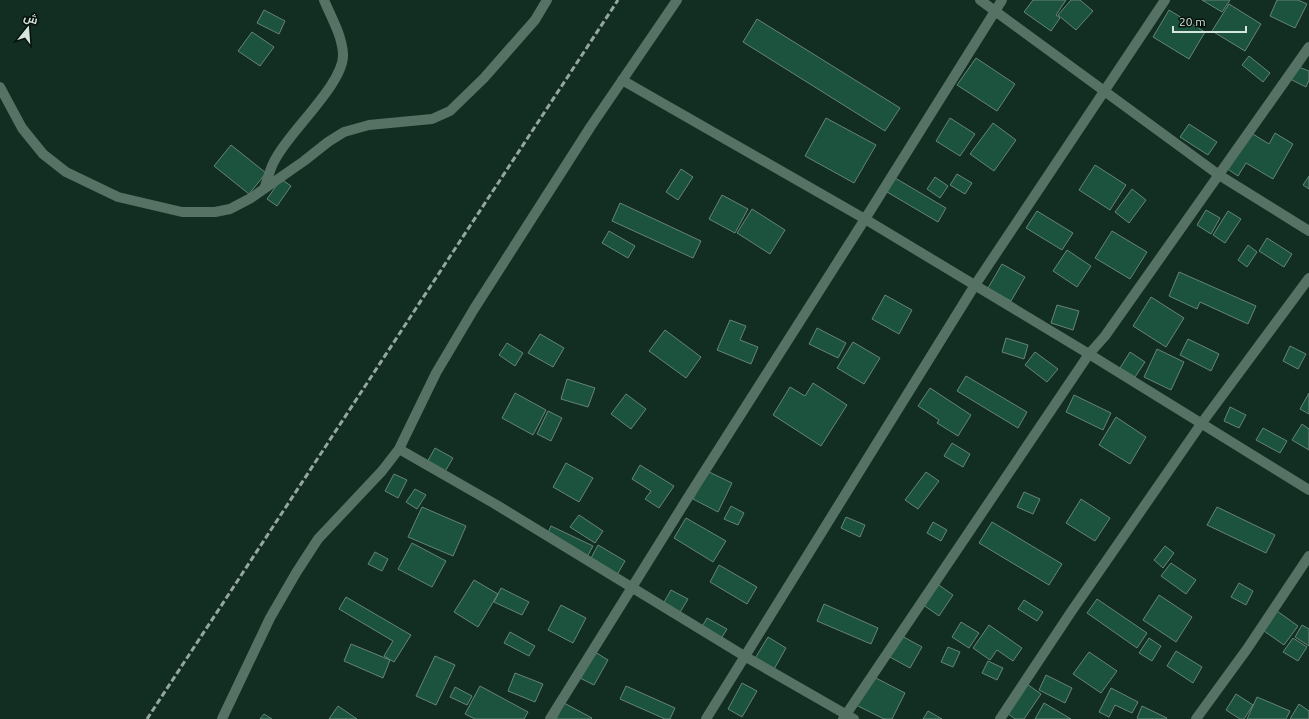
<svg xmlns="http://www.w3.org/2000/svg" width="1309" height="719" font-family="Ubuntu,Cairo,sans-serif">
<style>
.building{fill:#1b533e;stroke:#678476}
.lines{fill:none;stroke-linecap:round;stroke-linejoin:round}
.minor{stroke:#567265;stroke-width:10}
.rail{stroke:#93a79e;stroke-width:3;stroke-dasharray:6 3;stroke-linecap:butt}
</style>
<rect width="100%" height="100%" fill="#122d22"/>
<!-- building -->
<path class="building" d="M1033 0H1066L1056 15 1060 18 1051 31 1024 12Z
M1071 0H1080L1093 11 1076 30 1058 15Z
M1202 0H1230L1222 12Z
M1277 0H1298L1307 4 1295 28 1270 16Z
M1229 4 1261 24 1245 51 1212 31Z
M264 10 285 21 279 34 257 23Z
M1169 10 1205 32 1189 59 1153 37Z
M757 19 900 108 885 131 743 42Z
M252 32 274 47 260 66 238 51Z
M1249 56 1270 73 1263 82 1242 65Z
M976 58 1015 84 997 111 957 85Z
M1296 66 1309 71V80L1306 87 1290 79Z
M826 118 876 145 854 183 805 156Z
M950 118 975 134 960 156 936 141Z
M993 123 1016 140 994 171 970 154Z
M1189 124 1217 142 1208 155 1180 137Z
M1248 131 1269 144 1275 133 1293 144 1273 179 1246 163 1238 176 1226 168Z
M231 145 266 173 249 194 214 166Z
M1095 165 1126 185 1110 210 1079 190Z
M681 169 693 177 678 200 666 192Z
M957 174 972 183 965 194 950 185Z
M1309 176V189L1303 185Z
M935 177 948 186 940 198 927 189Z
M895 178 946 208 938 222 887 192Z
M281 179 291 186 277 206 267 199Z
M1132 189 1146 200 1129 223 1115 212Z
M722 195 748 209 735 233 709 219Z
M620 203 701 241 693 258 612 221Z
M752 209 785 230 770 254 737 233Z
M1206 210 1220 218 1211 234 1197 225Z
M1037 211 1073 233 1062 250 1026 228Z
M1228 211 1241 219 1225 243 1213 235Z
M609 231 635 246 628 258 602 243Z
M1112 231 1147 252 1130 279 1095 258Z
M1267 238 1292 254 1284 267 1259 251Z
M1248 245 1257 252 1247 267 1238 260Z
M1067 250 1091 266 1077 287 1053 271Z
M1002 264 1025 277 1011 301 988 288Z
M1179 272 1256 306 1248 324 1200 302 1197 309 1169 296Z
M885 295 912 310 899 334 872 319Z
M1151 297 1184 318 1166 347 1133 326Z
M1057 305 1079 311 1073 330 1051 323Z
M730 320 746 326 740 340 758 347 751 364 717 350Z
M817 328 846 343 838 358 809 344Z
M665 330 701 357 686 378 649 351Z
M540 334 564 348 553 367 528 353Z
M1006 338 1028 345 1024 359 1002 352Z
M1188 339 1219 354 1211 371 1180 355Z
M853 342 880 358 864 384 837 368Z
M507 343 523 353 515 366 499 355Z
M1290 346 1306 354 1298 369 1283 361Z
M1157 349 1184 362 1171 390 1144 377Z
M1035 352 1058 369 1047 382 1025 365Z
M1130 352 1145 362 1135 377 1120 368Z
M966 376 1027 412 1018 428 957 391Z
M567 379 595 388 588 407 561 399Z
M813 383 847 405 821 446 773 415 790 387 805 396Z
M930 388 971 415 958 436 937 423 939 420 918 406Z
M515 393 546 410 533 435 502 418Z
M1309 393V414L1300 409Z
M626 394 646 409 631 429 611 414Z
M1074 395 1111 413 1103 430 1066 412Z
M1230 407 1246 415 1239 428 1224 421Z
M548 411 562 418 551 441 537 434Z
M1116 417 1146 437 1130 464 1099 445Z
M1302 424 1309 429V450L1292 440Z
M1263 428 1287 441 1280 453 1256 440Z
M952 443 970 454 963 467 944 456Z
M435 448 453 458 443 475 426 464Z
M566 463 593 478 579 502 553 487Z
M640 465 674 486 659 508 645 499 651 491 632 479Z
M707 471 732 483 718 512 693 499Z
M926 472 939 481 918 509 905 500Z
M394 474 407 480 398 498 385 491Z
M415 489 426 495 417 509 406 502Z
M1024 492 1040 499 1033 514 1017 507Z
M1081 499 1110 518 1095 541 1066 523Z
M731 506 744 513 738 525 724 519Z
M422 507 466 526 453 556 408 537Z
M1217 507 1275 535 1266 553 1207 525Z
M579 515 603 531 595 543 570 527Z
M846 517 865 525 860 537 841 528Z
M686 518 726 541 713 562 674 538Z
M933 522 947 530 941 541 927 533Z
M992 522 1062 564 1049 585 979 543Z
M551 526 593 546 587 557 546 537Z
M412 543 446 561 432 587 398 569Z
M598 545 625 561 617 575 590 560Z
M1165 546 1174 553 1163 568 1154 560Z
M375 552 388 559 382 571 368 564Z
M1171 563 1196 580 1186 594 1161 576Z
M719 565 757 587 747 604 710 582Z
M474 580 498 594 478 627 454 612Z
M936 583 953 595 939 616 922 604Z
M1239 583 1253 591 1246 605 1231 597Z
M501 588 529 602 522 615 494 602Z
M671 590 688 599 679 614 663 604Z
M1159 595 1192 617 1176 642 1143 620Z
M346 597 411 635 394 662 384 656 393 641 339 609Z
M1097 599 1147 633 1137 648 1087 613Z
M1024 600 1043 612 1037 621 1018 609Z
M824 604 878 628 871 644 817 621Z
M561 605 586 618 573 643 548 630Z
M1277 611 1298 626 1284 645 1264 631Z
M707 618 727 629 719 642 700 630Z
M961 622 979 633 969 648 952 637Z
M989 625 1022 648 1013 661 997 650 990 660 973 648Z
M1302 625 1309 629V646L1295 637Z
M510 632 535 646 529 656 504 643Z
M900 635 922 647 910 668 888 656Z
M768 637 786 648 773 671 754 660Z
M1149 638 1161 646 1152 661 1139 653Z
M1293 638 1307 647 1298 661 1283 652Z
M351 644 390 660 383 678 344 661Z
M948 647 960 652 953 667 941 662Z
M1176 651 1202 667 1193 683 1167 666Z
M595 652 608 660 594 685 580 678Z
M1089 652 1117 671 1101 693 1073 674Z
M435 656 455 665 436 705 416 696Z
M988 661 1003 668 997 680 982 673Z
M515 673 543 684 535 702 508 691Z
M870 675 905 693 892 719H884L856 705Z
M1046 675 1072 688 1065 703 1039 690Z
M742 683 757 691 742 717 728 709Z
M1027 684 1041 694 1024 719H1015L1007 713Z
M480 686 528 712 524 719H475L465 714Z
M626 686 675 708 670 719H665L620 699Z
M455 687 472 696 467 705 450 697Z
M1111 688 1138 702 1132 713 1115 705 1109 717 1099 712Z
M1236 694 1253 705 1244 719H1240L1226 710Z
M1257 697 1290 711 1286 719H1247Z
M564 703 592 718 591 719H556Z
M1044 703 1071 719H1035Z
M1299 704 1309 711V719H1290Z
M338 706 357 719H329Z
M1142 706 1167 718 1166 719H1139L1137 718Z
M928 711 942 719H923Z
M264 714 272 719H260Z"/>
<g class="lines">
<!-- minor -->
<path class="minor" d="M980 0 1219 175 1309 231
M622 80 865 219 1089 354 1309 490
M0 87 22 128 43 154 66 172 118 197 182 212H215L230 209 251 198 304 161 328 142 344 132 369 125 432 119 450 111 484 78 535 20 547 0
M264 189C268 179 270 167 276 158 290 131 345 82 343 54 342 35 331 17 324 0
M399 449 495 504 746 657 854 719
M222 719 270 618 296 573 318 539 382 471 399 449 436 373 474 309 591 126 677 0
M550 719 687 499 865 219 1002 0
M706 719 975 285 1165 0
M843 719 1089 354 1105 336 1309 47
M1000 719 1071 612 1201 424 1309 278
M1196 719 1247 649 1309 556"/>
<!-- rail -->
<path class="rail" d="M147 719 618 0"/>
</g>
<!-- north arrow -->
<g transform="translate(28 28) rotate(17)" stroke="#07120d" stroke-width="3" paint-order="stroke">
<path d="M0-3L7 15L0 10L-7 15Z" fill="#d5e5dd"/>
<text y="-6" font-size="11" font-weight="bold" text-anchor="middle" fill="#d5e5dd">ش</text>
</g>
<!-- scale -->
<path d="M1173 26v6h73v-6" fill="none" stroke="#d5e5dd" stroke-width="2"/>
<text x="1179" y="26" font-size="12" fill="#d5e5dd" stroke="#07120d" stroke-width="3" paint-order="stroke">20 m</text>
</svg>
